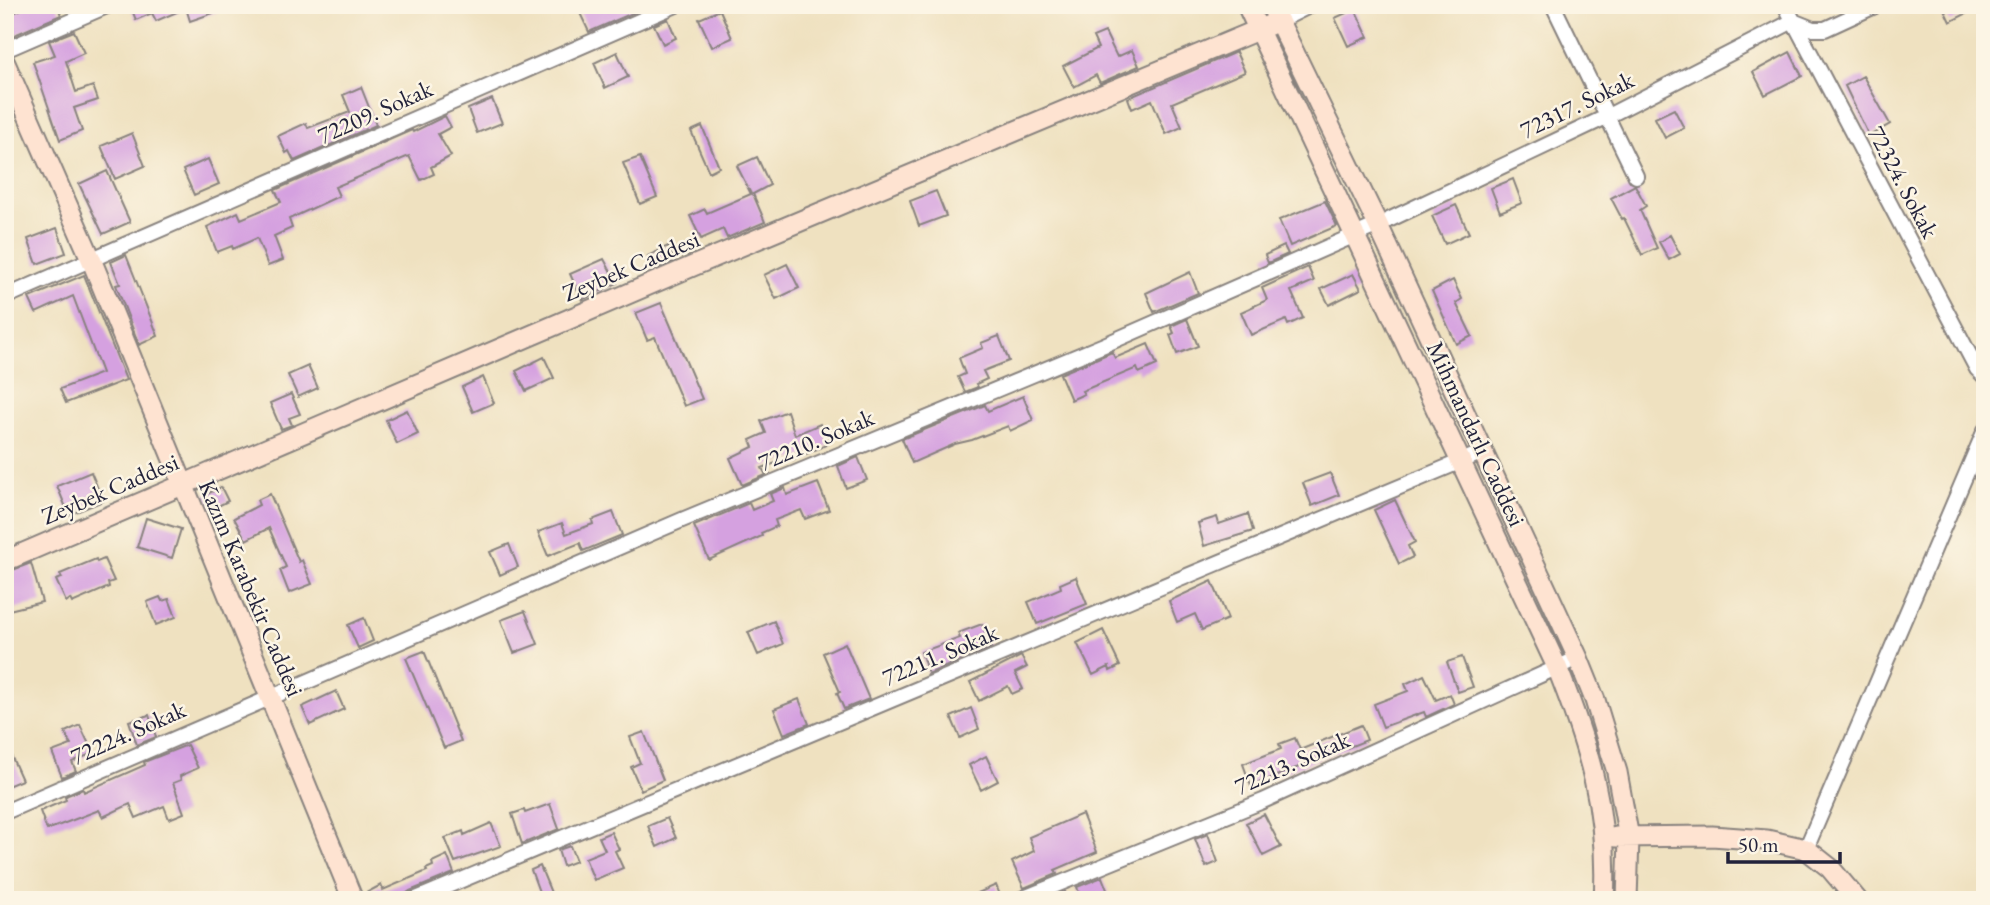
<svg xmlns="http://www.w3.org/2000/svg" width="1990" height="905" font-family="'EB Garamond',serif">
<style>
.building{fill:#d5a1e0}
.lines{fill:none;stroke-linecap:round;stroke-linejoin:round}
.street-casing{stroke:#88827e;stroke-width:18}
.secondary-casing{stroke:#88827e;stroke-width:23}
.street{stroke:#fff;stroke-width:14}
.secondary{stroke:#fee3d1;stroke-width:19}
.labels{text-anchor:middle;stroke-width:5;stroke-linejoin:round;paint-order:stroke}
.street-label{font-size:24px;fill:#22223b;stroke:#fcf5e5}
</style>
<rect width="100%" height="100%" fill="#fcf5e5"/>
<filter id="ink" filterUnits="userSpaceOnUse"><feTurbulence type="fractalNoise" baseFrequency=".0143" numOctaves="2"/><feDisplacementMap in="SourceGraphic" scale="14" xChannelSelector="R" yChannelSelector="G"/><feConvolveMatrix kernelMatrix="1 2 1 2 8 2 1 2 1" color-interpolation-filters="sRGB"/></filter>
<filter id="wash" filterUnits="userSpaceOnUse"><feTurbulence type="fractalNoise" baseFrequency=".00686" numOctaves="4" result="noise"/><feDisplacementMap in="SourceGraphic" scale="28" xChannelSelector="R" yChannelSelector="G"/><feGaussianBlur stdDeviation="1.57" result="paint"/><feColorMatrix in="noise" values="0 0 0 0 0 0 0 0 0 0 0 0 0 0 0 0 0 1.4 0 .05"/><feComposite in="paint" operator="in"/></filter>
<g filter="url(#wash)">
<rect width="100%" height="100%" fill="#efe1c0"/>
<g id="blocks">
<!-- building -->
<path class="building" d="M30 5H57L61 15 10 37 5 26V17Z
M130 5H230L231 7 190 21 186 8 156 21 152 13 136 20Z
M591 5H651L589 32 579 11Z
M1942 5H1983L1950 22Z
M1355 9 1368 37 1348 46 1335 18Z
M720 10 732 38 712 47 699 19Z
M668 19 676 38 663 44 654 25Z
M74 31 84 53 66 61 76 92 93 86 98 100 74 108 82 131 60 140 33 62 55 55 49 41Z
M1105 32 1117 57 1132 50 1139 66 1100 83 1096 75 1074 87 1063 66 1098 48 1093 37Z
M617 52 628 77 605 88 594 63Z
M1236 52 1245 72 1172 103 1182 127 1166 134 1152 100 1132 109 1128 98Z
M1790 52 1802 76 1765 95 1753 72Z
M1863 76 1890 124 1869 136 1845 86Z
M361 87 376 125 294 161 289 151 286 153 278 136 306 123 308 128 350 112 343 95Z
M492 99 502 123 477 133 468 109Z
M1674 109 1684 128 1665 138 1655 118Z
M445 116 451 127 438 134 451 156 431 167 434 174 421 180 409 156 335 187 339 196 289 219 292 228 274 236 283 260 268 266 257 238 233 249 232 246 217 252 207 227 238 212 241 219 281 202 275 190 412 130 413 132Z
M702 126 719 167 709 172 691 131Z
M132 133 145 166 115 179 101 146Z
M640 157 657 197 640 204 623 163Z
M757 157 770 185 753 194 765 222 727 238 723 229 701 239 690 216 705 209 707 213 751 194 737 166Z
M208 159 219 184 194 195 183 170Z
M107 171 130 222 103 234 79 184Z
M1513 179 1522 203 1500 212 1491 188Z
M1635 185 1646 206 1640 210 1657 248 1642 255 1624 218 1622 219 1611 198Z
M936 191 946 216 919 226 910 201Z
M1325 201 1337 226 1290 246 1279 220Z
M1456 205 1469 233 1445 244 1432 216Z
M57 228 66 253 37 264 28 239Z
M1670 235 1680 254 1669 260 1659 242Z
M668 246 675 261 654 269 648 256Z
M1284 246 1288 254 1268 263 1265 255Z
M126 255 158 336 139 345 116 285 120 284 111 262Z
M604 259 617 283 582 300 570 274Z
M787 264 799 288 776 299 764 275Z
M1308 267 1314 281 1291 291 1303 318 1288 325 1286 320 1251 335 1241 312 1267 300 1262 288Z
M1190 272 1198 293 1154 312 1146 293Z
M1353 274 1361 289 1329 305 1321 289Z
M84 275 126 380 66 403 60 389 102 373 73 296 36 313 29 298Z
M1453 280 1462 299 1456 303 1472 336 1456 344 1432 291Z
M661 303 702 399 684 406 655 337 647 340 636 313Z
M1187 319 1198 346 1177 354 1170 335 1174 333 1171 326Z
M999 336 1009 361 983 371 987 379 976 384 978 387 965 392 958 377 965 374 959 358 983 348 981 343Z
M1148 344 1157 365 1139 373 1137 368 1082 391 1084 394 1071 400 1060 374 1112 352 1115 358Z
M544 357 554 378 526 391 516 371Z
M308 366 318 388 298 397 288 375Z
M483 377 494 403 473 412 462 387Z
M291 394 300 414 289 418 292 425 281 429 270 403Z
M1023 396 1033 420 1010 431 1008 426 972 440 955 444 912 463 902 439 985 405 988 411Z
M407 410 418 434 397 444 386 420Z
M787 411 795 435 820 424 828 444 793 460 792 457 762 468 766 475 742 485 730 458 753 447 750 440 766 433 761 421Z
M858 457 867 480 846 488 838 466Z
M91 472 103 501 69 515 57 486Z
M1330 473 1339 495 1312 506 1303 483Z
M818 483 829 510 805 519 801 510 775 520 777 526 761 533 762 536 709 560 694 526 749 503 752 510 773 501 770 494 785 488 787 495Z
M221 487 228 501 212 509 205 495Z
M270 494 299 562 302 560 312 584 289 593 280 570 286 567 269 528 246 540 234 518 259 505 257 500Z
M1395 500 1415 542 1408 546 1413 557 1399 564 1374 510Z
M613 512 622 535 583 551 580 543 548 556 538 532 562 523 566 534 593 524 592 520Z
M1248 514 1253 531 1204 546 1198 523 1217 517 1219 524Z
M146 518 181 529 172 558 137 547Z
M509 544 518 567 500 575 490 552Z
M96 559 97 562 104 559 114 581 108 583 109 587 72 603 70 599 66 602 56 580 62 578 60 574Z
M31 563 42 602 5 611V573Z
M1076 577 1087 604 1037 624 1028 602 1061 588 1060 584Z
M1212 581 1228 619 1202 630 1195 614 1177 622 1169 601Z
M160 597 162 601 169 599 176 617 156 625 147 602Z
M525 611 538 644 514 653 501 620Z
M364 618 373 641 358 648 348 625Z
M774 621 783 644 758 655 748 632Z
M982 624 991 648 928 674 921 652 960 638 958 633Z
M1103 630 1120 666 1110 671 1109 667 1093 675 1077 643Z
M845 643 869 699 844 709 837 693 840 692 823 653Z
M424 651 461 741 444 748 406 658Z
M1021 656 1027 667 1015 673 1023 689 1012 694 1008 686 979 701 970 682Z
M1462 657 1473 687 1458 692 1447 662Z
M1424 675 1436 700 1450 694 1454 704 1426 717 1424 712 1383 727 1374 704 1408 691 1405 684Z
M336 691 344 709 310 725 302 707Z
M799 699 809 724 784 734 774 709Z
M971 708 979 729 960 738 951 717Z
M149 715 156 737 137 745 129 721Z
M80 725 93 753 72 762 76 771 62 777 52 752 71 745 65 732Z
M1361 725 1367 740 1251 786 1243 764 1281 749 1279 744 1295 738 1300 750Z
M644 732 663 780 641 790 631 767 640 763 630 737Z
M5 742 22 780 5 787Z
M187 745 198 768 180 776 181 780 173 783 184 813 169 819 164 806 136 818 130 804 103 817 99 810 47 830 40 811 66 800 65 797 68 795 83 789 84 792 145 765 144 762Z
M986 756 998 781 981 790 969 765Z
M550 804 559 829 522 844 512 814 524 810 525 813Z
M1082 814 1097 852 1055 870 1057 874 1024 888 1012 862 1034 851 1029 837Z
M1264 814 1281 847 1263 856 1246 823Z
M667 818 676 838 657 847 648 826Z
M491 823 501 846 455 862 445 838 463 831 464 835Z
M611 832 619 849 615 851 623 868 594 880 585 858 605 850 599 837Z
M1208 834 1218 862 1206 867 1195 839Z
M570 846 576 861 563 866 558 850Z
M447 855 454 873 410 891 397 900H365L364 894 381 885 383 890 427 871 426 869 433 866 432 862Z
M540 866 554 900H542L531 870Z
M1102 877 1111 900H1082L1077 887Z
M996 885 1002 900H962Z
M1065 892 1069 900H1045Z"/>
</g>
</g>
<g filter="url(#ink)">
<use href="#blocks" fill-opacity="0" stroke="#88827e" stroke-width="2"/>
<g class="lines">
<!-- street casing -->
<g class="street-casing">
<path id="street" d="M1553 5 1636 176
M1785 5 1977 369 1985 377
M1279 21 1311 5
M5 50 109 5
M5 297 676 5
M5 812 682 520 1104 345 1378 225 1606 117 1793 21 1813 29H1825L1877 5
M1806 849 1985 430
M414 900 1483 452
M1019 900 1263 801 1578 658"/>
</g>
<!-- secondary casing -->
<g class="secondary-casing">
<path id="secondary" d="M1247 5 1557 667C1589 748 1609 811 1604 900
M1271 5 1378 225 1578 658 1595 700 1617 772 1629 838 1627 900
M5 63 91 259 353 900
M5 561 693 266 1279 21
M1616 837 1712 836 1767 840 1806 849 1830 868 1857 900"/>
</g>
<!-- street -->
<use href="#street" class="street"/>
<!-- secondary -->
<use href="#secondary" class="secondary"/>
</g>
</g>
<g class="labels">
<!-- street labels -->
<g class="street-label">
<text transform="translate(1577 105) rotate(-26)" y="8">72317. Sokak</text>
<text transform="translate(375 112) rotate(-24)" y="8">72209. Sokak</text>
<text transform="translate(1903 182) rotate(62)" y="8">72324. Sokak</text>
<text transform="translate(631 266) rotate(-23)" y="8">Zeybek Caddesi</text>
<text transform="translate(1476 434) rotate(65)" y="8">Mihmandarlı Caddesi</text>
<text transform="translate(816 440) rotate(-23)" y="8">72210. Sokak</text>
<text transform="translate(110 489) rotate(-23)" y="8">Zeybek Caddesi</text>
<text transform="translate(251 588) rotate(67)" y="8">Kazım Karabekir Caddesi</text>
<text transform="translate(940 655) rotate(-23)" y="8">72211. Sokak</text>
<text transform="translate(128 733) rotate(-24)" y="8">72224. Sokak</text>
<text transform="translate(1292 763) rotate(-24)" y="8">72213. Sokak</text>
</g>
</g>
<!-- margin -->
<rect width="1990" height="905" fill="none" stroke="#fcf5e5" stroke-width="28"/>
<!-- scale -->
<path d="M1728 852v10h112v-10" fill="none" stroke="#22223b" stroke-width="3.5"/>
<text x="1738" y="852" font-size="21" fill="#22223b" stroke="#fcf5e5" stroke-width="5" paint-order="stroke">50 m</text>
</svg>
